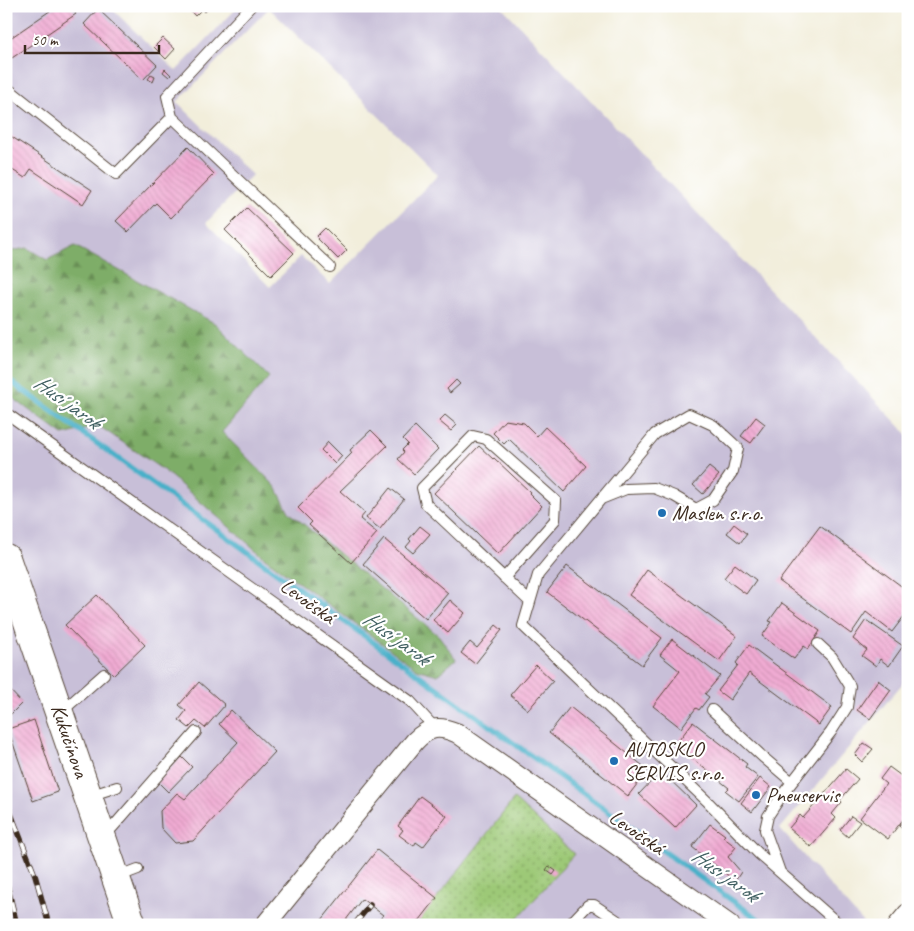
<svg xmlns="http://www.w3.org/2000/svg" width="914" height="931" font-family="Caveat,sans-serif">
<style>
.industrial{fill:#c8bfd8;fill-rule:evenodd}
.green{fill:url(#green-dots);stroke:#6c7a4a}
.forest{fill:url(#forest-firs);stroke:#5c6c43}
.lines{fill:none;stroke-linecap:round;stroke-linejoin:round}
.stream{stroke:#4ab0c9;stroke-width:5.5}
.building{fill:url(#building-back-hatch)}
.lane-casing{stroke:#56473a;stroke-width:12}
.street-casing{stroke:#56473a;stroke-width:21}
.secondary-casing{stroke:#56473a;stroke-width:30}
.path{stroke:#56473a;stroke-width:3;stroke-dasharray:4 4;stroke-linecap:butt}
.lane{stroke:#fff;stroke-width:10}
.street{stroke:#fff;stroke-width:19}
.secondary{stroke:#fff;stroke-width:28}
.rail-casing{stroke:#3b2a1e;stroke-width:5.5}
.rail{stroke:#fff;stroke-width:4;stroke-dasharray:11;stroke-linecap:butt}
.poi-dot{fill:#1f6fb2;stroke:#fff;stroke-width:2}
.labels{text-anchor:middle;stroke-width:4.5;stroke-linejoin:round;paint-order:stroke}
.poi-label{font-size:21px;fill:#3b2a1e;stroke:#fff;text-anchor:start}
.street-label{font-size:21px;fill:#3b2a1e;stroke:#fff}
.water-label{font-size:22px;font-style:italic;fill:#416062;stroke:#fff}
</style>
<defs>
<pattern id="green-dots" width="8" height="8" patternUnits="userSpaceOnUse" patternTransform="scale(1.25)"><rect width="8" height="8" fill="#9dc977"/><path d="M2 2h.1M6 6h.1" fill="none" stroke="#81a361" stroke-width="1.8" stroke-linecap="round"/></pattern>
<pattern id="forest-firs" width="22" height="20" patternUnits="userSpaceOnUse" patternTransform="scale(1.25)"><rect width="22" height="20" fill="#7ead68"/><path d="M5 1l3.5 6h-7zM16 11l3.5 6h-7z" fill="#688d55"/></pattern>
<pattern id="building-back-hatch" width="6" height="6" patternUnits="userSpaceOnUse" patternTransform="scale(1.25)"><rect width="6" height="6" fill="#f0abd3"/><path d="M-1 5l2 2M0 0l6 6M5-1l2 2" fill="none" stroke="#cf93b5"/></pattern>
</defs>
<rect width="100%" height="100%" fill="#fff"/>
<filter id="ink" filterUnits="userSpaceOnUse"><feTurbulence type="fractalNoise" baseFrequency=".02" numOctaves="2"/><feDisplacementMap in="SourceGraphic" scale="10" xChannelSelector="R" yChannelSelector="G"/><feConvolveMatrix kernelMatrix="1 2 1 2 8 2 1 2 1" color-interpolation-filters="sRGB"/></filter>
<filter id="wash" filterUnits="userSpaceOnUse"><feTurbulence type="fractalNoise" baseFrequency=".0096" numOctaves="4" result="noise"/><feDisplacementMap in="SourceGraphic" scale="20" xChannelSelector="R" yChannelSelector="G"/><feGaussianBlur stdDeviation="1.12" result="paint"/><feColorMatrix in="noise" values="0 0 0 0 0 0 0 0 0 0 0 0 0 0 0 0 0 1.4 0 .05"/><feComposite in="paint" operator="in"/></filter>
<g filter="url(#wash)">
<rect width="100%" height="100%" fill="#f2eedb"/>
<!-- industrial -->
<path class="industrial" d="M6 6H109L176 71 239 6H501L908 435V677L780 829 865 925H512L573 854 514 799 416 925H6V393L63 435 99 425 166 472 265 558 417 669 439 636 289 512 276 487 222 432 269 377 47 260 27 248 6 252ZM269 8 438 175 330 284 301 256 270 287 206 223 252 175 177 102Z"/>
<!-- green -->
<path class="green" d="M514 799 574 854 512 925H416Z"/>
<!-- forest -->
<path class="forest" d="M75 246 216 324 269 377 222 432 276 487 289 512 439 636 456 659 438 675 417 669 265 558 166 472 99 426 63 435 6 393V252L27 248 47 260Z"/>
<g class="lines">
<!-- stream -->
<path class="stream" d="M6 378 751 914 767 925"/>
</g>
<g id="blocks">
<!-- building -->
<path class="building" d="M57 6H70L76 14 12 58 6 50V41Z
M169 6H182L175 12Z
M186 6H211L205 12 202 9 195 16Z
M98 9 157 65 143 80 84 24Z
M163 38 175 49 166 59 154 47Z
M165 69 171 75 169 77 163 72Z
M151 75 155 77 153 82 148 79Z
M6 133 92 190 83 204 31 169 25 178 6 166Z
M188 147 214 174 171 218 156 203 128 232 116 221Z
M247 208 294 253 271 276 225 230Z
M325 228 347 250 338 259 316 237Z
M456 380 460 384 450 393 447 389Z
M445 415 457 425 451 431 439 421Z
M756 417 765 424 751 443 741 436Z
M505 420 524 423 537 436 545 427 586 466 564 492 509 439 504 444 493 433Z
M415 426 438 449 414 474 398 459 404 452 402 450 408 444 403 439Z
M371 430 387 446 340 491 365 513 360 519 377 533 351 563 309 525 312 522 298 508 352 453 350 450Z
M328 442 342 456 335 464 321 450Z
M479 446 493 459 494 458 530 492 529 493 542 506 498 554 434 493Z
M709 467 719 475 703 494 693 485Z
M390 488 404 499 380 529 366 518Z
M734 524 747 534 740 543 727 533Z
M420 526 430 534 413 553 406 547 411 541 409 539Z
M820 526 908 591V611L892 632 866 612 851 634 779 581Z
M384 539 448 593 426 619 363 564Z
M735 564 756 580 746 594 724 578Z
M567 566 662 638 642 665 547 592Z
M647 570 737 636 719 661 629 595Z
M97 595 145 645 114 675 65 625Z
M450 600 465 613 448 633 433 620Z
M782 603 820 631 808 649 804 646 794 659 762 636 772 622 769 621Z
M866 620 903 646 889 666 880 659 876 666 862 656 867 650 853 639Z
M496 625 502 630 475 664 461 653 470 642 477 648Z
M672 639 720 676 705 694 709 697 699 710 696 708 681 728 653 706 680 671 660 655Z
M749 645 832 707 819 725 749 673 730 700 718 691 738 665 736 663Z
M536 665 553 681 528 710 510 695Z
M878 680 891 690 870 719 857 710Z
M199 682 225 705 205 728 196 721 189 728 179 720 186 711 179 705Z
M6 686 22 703 6 719Z
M570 707 648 770 628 796 549 733Z
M231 710 275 752 193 841 175 843 161 828 160 811 177 793 185 799 238 742 219 724Z
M34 720 58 792 33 801 8 729Z
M693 722 747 764 745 767 758 777 739 801 726 791 729 788 675 745Z
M864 743 873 749 862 762 855 755Z
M182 757 192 767 168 792 158 782Z
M889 767 908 781V788L904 793 908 796V813L888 839 860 818 886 784 880 779Z
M846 769 858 779 840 800 842 802 832 814 836 818 811 847 789 828 800 815 803 818Z
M661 771 696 805 675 828 639 794Z
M760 778 771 787 752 812 741 803Z
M420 796 447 816 423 847 416 842 414 846 399 835 403 830 398 826Z
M908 815V833L899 826Z
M851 816 860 822 848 837 840 830Z
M710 824 725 835 723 837 736 847 728 857 741 872 735 881 692 847Z
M377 850 437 898 416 925H376L383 915 362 899 342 925H318Z
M549 866 556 871 553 875 546 870Z"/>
</g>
</g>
<g filter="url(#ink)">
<use href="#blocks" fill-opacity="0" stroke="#56473a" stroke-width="1"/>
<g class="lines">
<!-- lane casing -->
<g class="lane-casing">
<path id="lane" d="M6 87 116 174 172 117 167 96 251 6
M172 117 330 267
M6 413 410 701 435 728
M601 499 626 489 654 488 674 496 696 509 713 500 733 471 738 448 713 425 689 414 655 434 538 575 523 626 708 802 759 854 840 925
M504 578 555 520 556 501 486 439 473 436 422 488 426 504 530 602
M59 708 69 705 104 674
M712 710 764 758 792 782
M89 796 117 787
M102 832 112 828 196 732
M780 872 765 830 768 816 782 795 831 732 847 707 850 686 832 657 818 644
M117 877 138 869
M569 925 588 905H594L624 925"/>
</g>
<!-- street casing -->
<g class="street-casing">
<path id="street" d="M265 925 415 741C429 727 438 725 457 733L730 925
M898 925 908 913"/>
</g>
<!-- secondary casing -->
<g class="secondary-casing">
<path id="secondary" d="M6 558 132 925"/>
</g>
<!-- path -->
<path class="path" d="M6 521 11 536"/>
<!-- lane -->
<use href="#lane" class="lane"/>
<!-- street -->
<use href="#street" class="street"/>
<!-- secondary -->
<use href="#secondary" class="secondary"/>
<!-- rail casing -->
<g class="rail-casing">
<path id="rail" d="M6 801 35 875 49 925
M6 880 17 925
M6 913 10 925
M354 925 370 905"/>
</g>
<!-- rail -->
<use href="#rail" class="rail"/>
</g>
</g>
<!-- markers -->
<g class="poi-dot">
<circle cx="662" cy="513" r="5"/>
<circle cx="614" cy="761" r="5"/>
<circle cx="756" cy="795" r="5"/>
</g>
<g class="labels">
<!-- poi labels -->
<g class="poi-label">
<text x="672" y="520">Maslen s.r.o.</text>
<text x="624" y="756">AUTOSKLO<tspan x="624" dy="24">SERVIS s.r.o.</tspan></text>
<text x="766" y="802">Pneuservis</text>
</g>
<!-- street labels -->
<g class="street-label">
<text transform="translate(308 601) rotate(36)" y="7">Levočská</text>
<text transform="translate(70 741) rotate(71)" y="7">Kukučínova</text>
<text transform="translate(637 832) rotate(35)" y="7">Levočská</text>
</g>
<!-- water labels -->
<g class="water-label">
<text transform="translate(68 401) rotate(36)" y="8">Husí jarok</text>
<text transform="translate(397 637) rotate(36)" y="8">Husí jarok</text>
<text transform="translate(726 874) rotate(36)" y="8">Husí jarok</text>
</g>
</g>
<!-- margin -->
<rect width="914" height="931" fill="none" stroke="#fff" stroke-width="25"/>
<!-- scale -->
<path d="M25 45v8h134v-8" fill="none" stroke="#3b2a1e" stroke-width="2.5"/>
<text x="32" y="45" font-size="15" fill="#3b2a1e" stroke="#ffffff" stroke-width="4" paint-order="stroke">50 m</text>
</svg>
